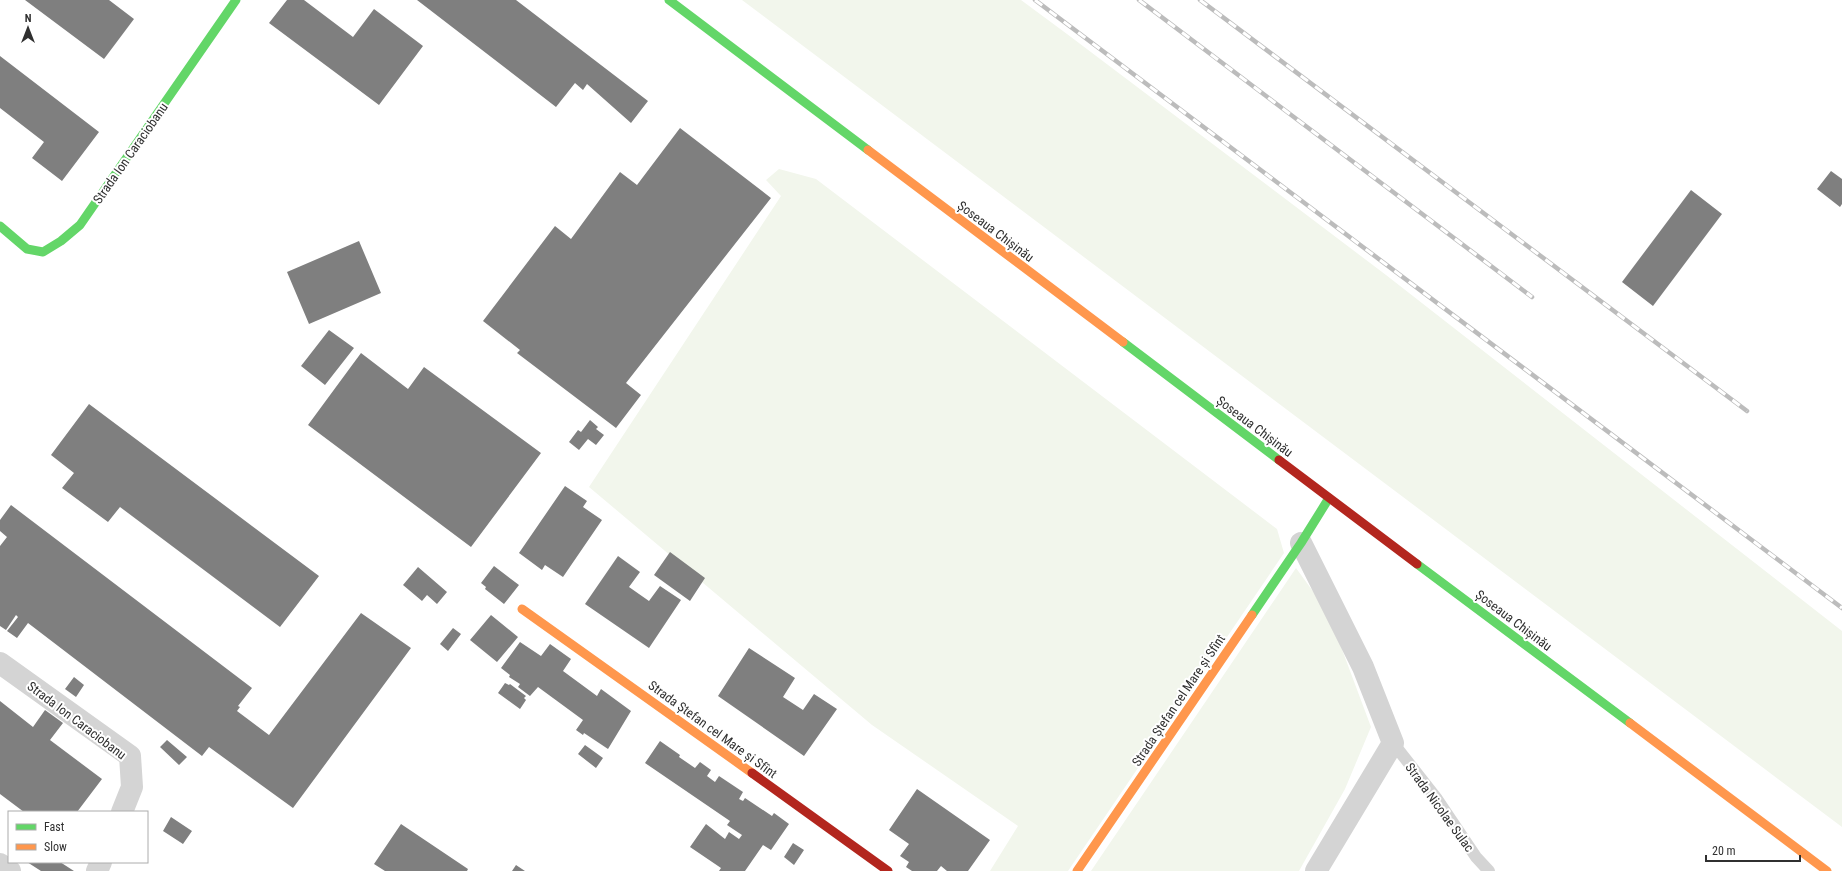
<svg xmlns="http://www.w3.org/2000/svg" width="1842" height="871" font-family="'Roboto Condensed',sans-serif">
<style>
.green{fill:#f2f6ec}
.building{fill:#7f7f7f}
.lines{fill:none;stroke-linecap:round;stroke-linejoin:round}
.lane{stroke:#d4d4d4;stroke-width:12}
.street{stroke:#d4d4d4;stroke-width:22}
.fast{stroke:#63d668;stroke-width:9}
.slow{stroke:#ff974d;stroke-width:9}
.jam{stroke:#b3261e;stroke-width:9}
.rail-casing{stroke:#bcbcbc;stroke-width:4.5}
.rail{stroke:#fff;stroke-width:3;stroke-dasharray:9;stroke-linecap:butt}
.labels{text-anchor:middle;stroke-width:4;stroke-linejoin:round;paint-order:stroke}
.street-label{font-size:13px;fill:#303030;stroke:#fff}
</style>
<rect width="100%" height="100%" fill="#fff"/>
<!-- green -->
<path class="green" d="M742 0H1021L1067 34 1386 275 1842 631V827Z
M779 169 816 179 1277 529 1284 553 1068 871H990L1018 826 872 725 589 487 781 196 766 180Z
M1296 568 1328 612 1371 727 1345 789 1299 871H1091Z"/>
<!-- building -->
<path class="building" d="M25 0H109L134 19 104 59Z
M287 0H304L353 37 374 9 423 46 379 105 269 23Z
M417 0H516L648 101 631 123 587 84 583 90 575 83 556 107Z
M0 56 99 132 62 181 32 158 44 142 0 108Z
M680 128 771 198 626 383 641 395 616 428 517 353 520 350 483 321 555 226 571 239 620 172 637 185Z
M1831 171 1842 179V204L1840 207 1817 189Z
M1691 190 1722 214 1653 306 1622 282Z
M359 241 381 293 309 324 287 272Z
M329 330 354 348 325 385 301 366Z
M361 353 408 389 424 367 541 453 471 547 308 425Z
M89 404 319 576 280 627 120 507 108 522 62 488 74 473 51 455Z
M590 420 598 427 596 429 604 435 596 445 588 439 579 450 569 442 578 430 581 432Z
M565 486 587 501 583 507 602 520 563 577 545 565 542 570 519 553Z
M11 505 252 688 238 706 240 707 237 711 269 735 361 613 411 648 293 808 209 747 202 756 28 623 17 638 7 631 18 617 16 615 6 630 0 626V546L7 537 0 531V520Z
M670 552 705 578 690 601 654 575Z
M618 556 640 572 629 587 649 601 660 586 681 600 649 648 585 604Z
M494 566 519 585 504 604 485 589 486 587 481 583Z
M418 567 447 592 437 604 427 595 422 601 403 585Z
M491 615 518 637 497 662 470 640Z
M453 628 461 634 448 651 440 644Z
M520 642 541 656 550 644 571 659 563 671 597 696 601 689 631 711 608 749 584 733 583 735 576 730 583 720 538 687 530 696 518 687 520 684 509 677 510 675 501 668Z
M749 648 795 678 783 697 803 710 814 694 837 709 804 756 718 696Z
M74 677 84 685 76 697 65 689Z
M505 683 509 685 510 684 526 696 524 698 526 700 520 709 498 693Z
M0 701 33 727 45 710 63 723 50 740 102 779 77 812H24L0 794Z
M167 740 187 757 179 765 160 747Z
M660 741 680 755 679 757 695 768 700 762 711 770 707 776 715 782 719 776 743 792 739 799 743 801 745 798 772 816 774 813 789 824 771 850 763 845 745 871H719L721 868 690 847 706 824 725 839 729 832 739 839 742 835 727 825 730 821 645 763Z
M585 745 603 758 596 768 578 754Z
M917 789 990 840 968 871H947L941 866 937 871H912L906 867 909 862 900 856 909 844 889 830Z
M171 817 192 831 183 844 163 831Z
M401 824 468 869 467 871H385L374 864Z
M793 843 804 850 794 865 784 857Z
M27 862H60L74 871H41Z
M516 865 525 871H512Z"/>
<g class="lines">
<!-- lane -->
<path class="lane" d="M1393 743 1437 799 1476 857 1489 871"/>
<!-- street -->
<path class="street" d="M1301 543 1363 667 1393 743 1316 871
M0 663 130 756 132 787 122 812
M0 864 10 871
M97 871 101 862"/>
<!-- fast -->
<path class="fast" d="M669 0 868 150
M0 226 27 249 43 252 61 241 80 225 236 0
M1123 342 1279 460
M1417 564 1630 723
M1252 615 1301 543 1329 498"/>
<!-- slow -->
<path class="slow" d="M868 150 1123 342
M522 609 752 773
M1630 723 1827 871
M1077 871 1252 615"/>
<!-- jam -->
<path class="jam" d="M1279 460 1417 564
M752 773 888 871"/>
<!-- rail casing -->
<g class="rail-casing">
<path id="rail" d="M1035 0 1842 608
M1139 0 1532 297
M1200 0 1747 411"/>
</g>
<!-- rail -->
<use href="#rail" class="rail"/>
</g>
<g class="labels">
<!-- street labels -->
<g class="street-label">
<text transform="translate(130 153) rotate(-55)" y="5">Strada Ion Caraciobanu</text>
<text transform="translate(996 231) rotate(37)" y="5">Șoseaua Chișinău</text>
<text transform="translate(1255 426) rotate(37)" y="5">Șoseaua Chișinău</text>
<text transform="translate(1514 620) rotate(37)" y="5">Șoseaua Chișinău</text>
<text transform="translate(1178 700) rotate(-56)" y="5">Strada Ștefan cel Mare și Sfînt</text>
<text transform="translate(77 720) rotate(37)" y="5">Strada Ion Caraciobanu</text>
<text transform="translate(713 729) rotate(36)" y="5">Strada Ștefan cel Mare și Sfînt</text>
<text transform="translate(1440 807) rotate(54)" y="5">Strada Nicolae Sulac</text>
</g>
</g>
<!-- legend -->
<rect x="8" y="811" width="140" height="52" fill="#ffffff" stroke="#acacac"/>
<rect x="16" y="824" width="20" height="6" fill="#63d668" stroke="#acacac"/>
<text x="44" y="831" font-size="12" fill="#303030">Fast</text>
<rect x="16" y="844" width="20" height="6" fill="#ff974d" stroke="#acacac"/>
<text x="44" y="851" font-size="12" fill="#303030">Slow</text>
<!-- north arrow -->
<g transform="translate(28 28)" stroke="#ffffff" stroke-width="3" paint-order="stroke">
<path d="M0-3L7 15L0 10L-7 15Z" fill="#303030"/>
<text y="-6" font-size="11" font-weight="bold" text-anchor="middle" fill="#303030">N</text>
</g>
<!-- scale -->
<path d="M1706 855v6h94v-6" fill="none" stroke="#303030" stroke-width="2"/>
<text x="1712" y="855" font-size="12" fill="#303030" stroke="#ffffff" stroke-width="3" paint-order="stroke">20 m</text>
</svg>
